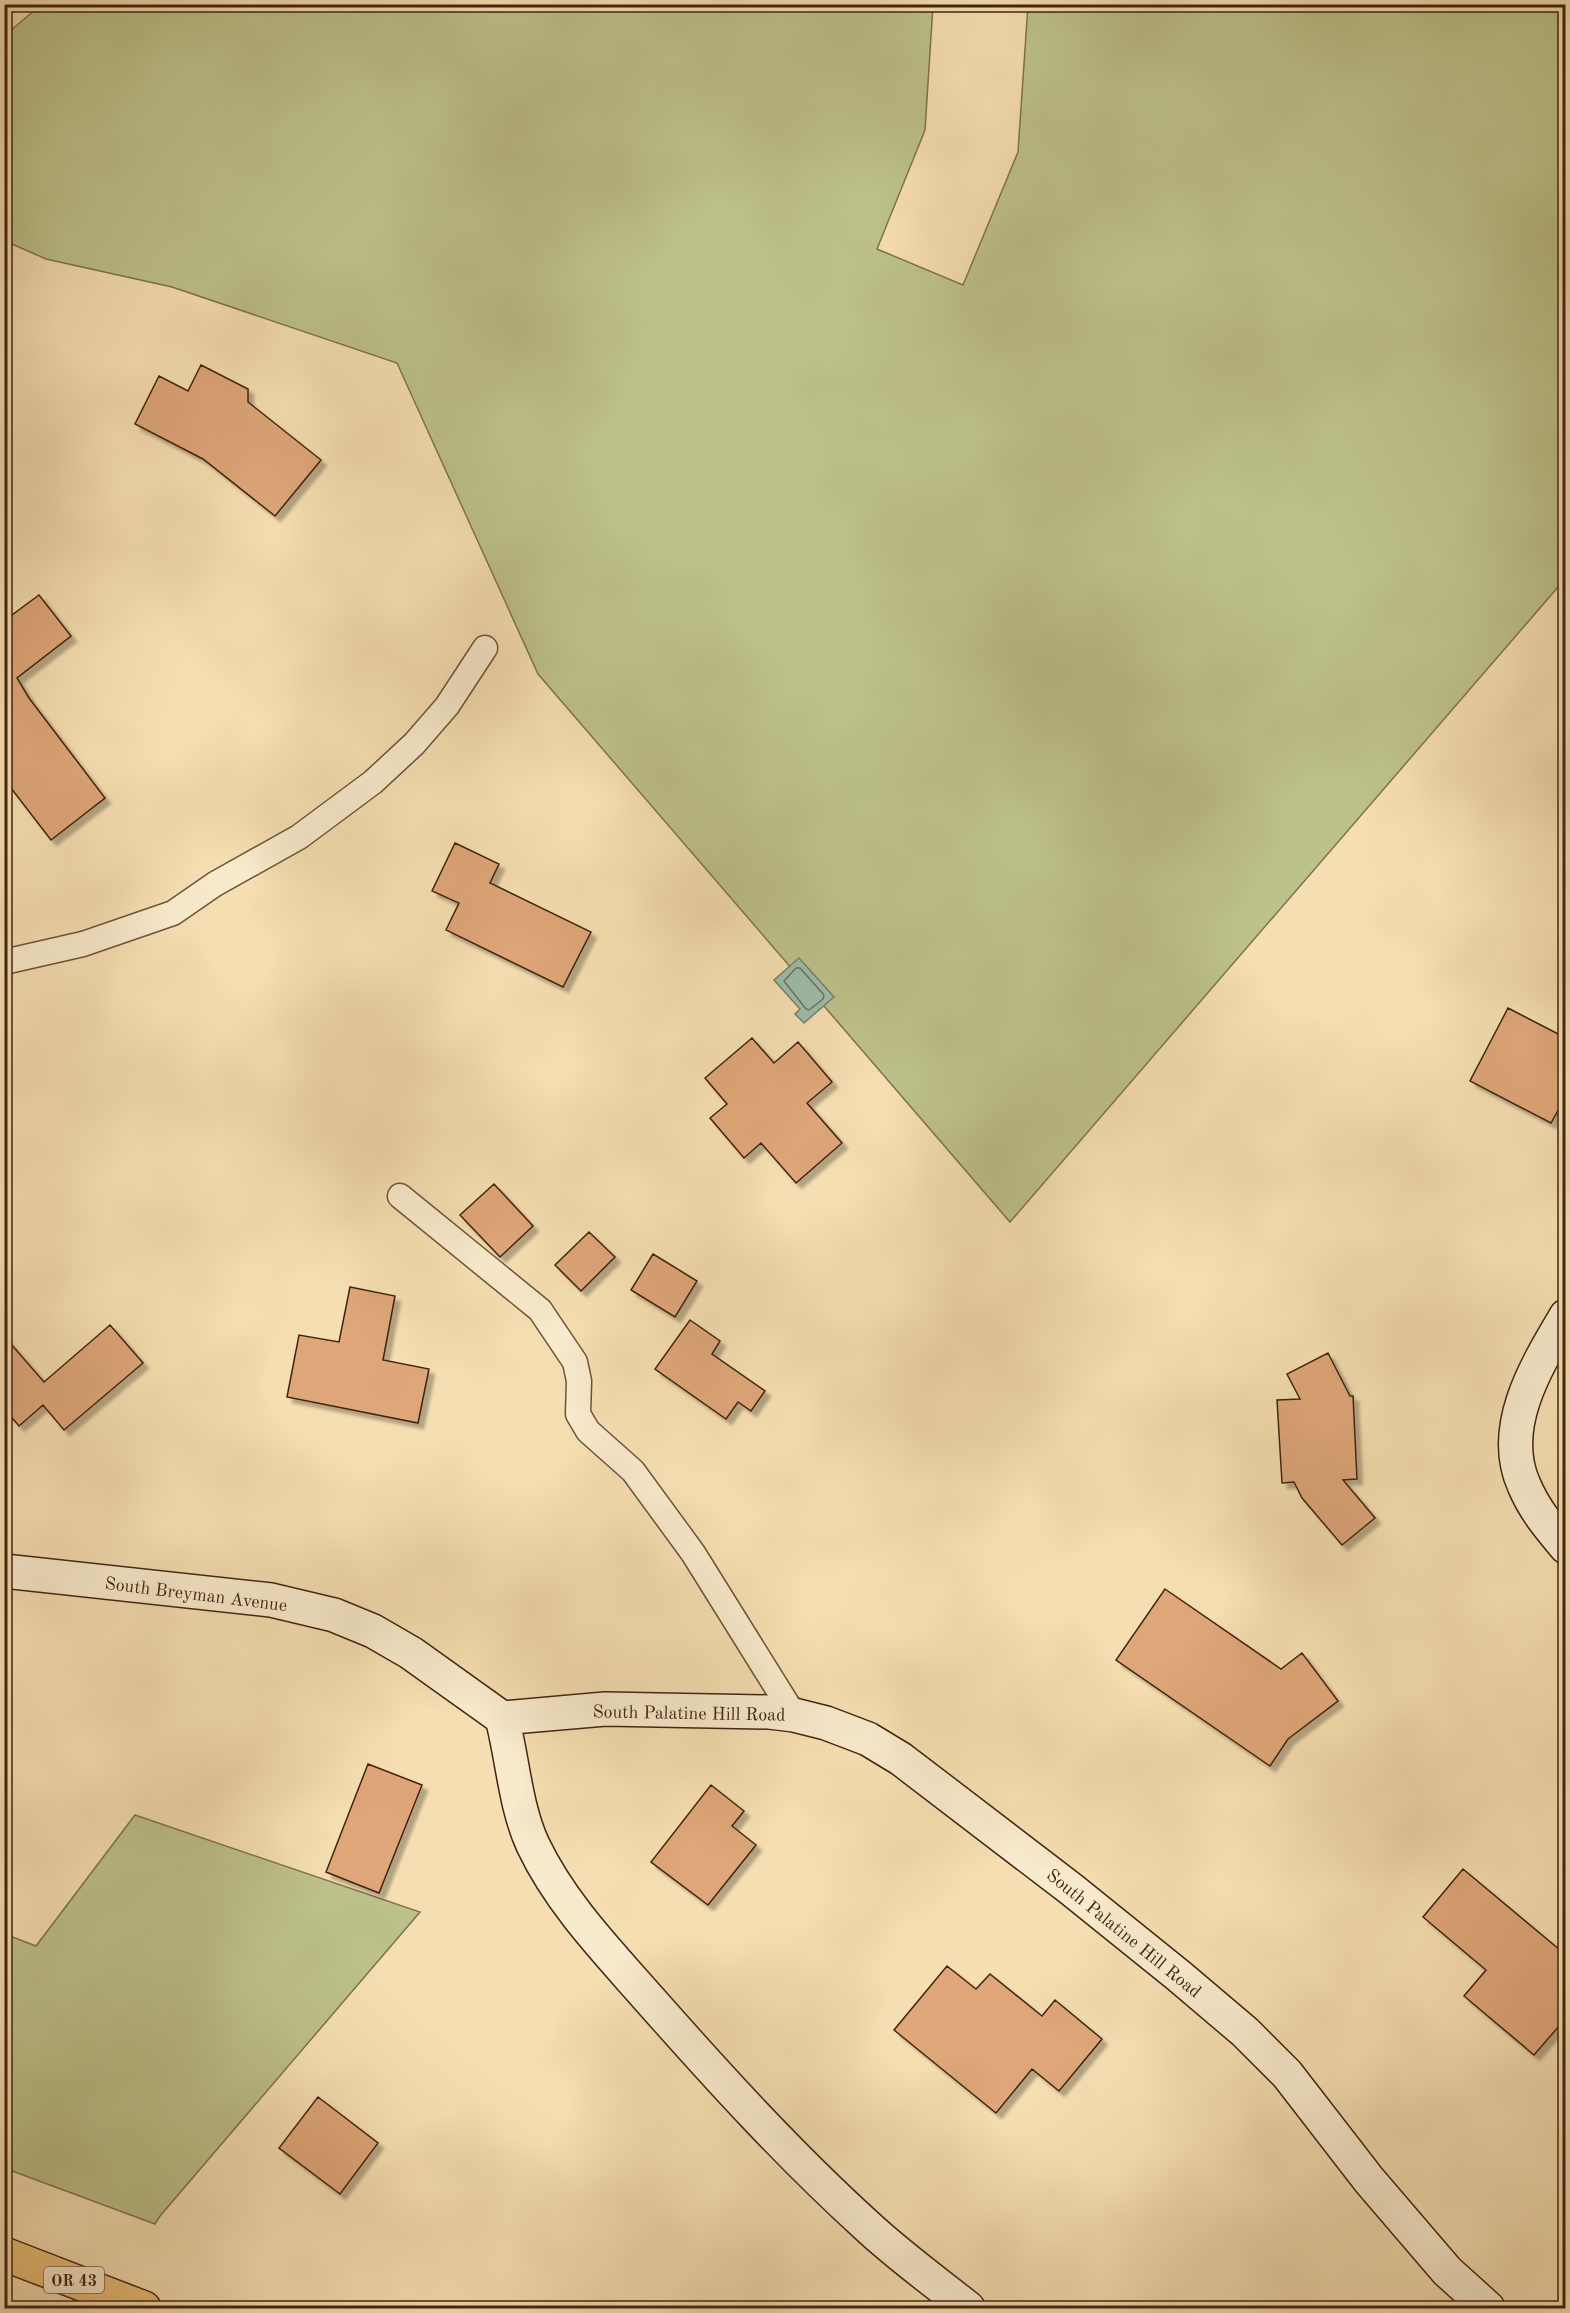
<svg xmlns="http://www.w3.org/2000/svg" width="1570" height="2313" font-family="'Old Standard TT',serif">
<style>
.green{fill:#bdc18a;stroke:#80724d;stroke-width:1.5}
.water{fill:#9dbca9;stroke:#797f6c;stroke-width:1.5}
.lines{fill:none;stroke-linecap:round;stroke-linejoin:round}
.shore{stroke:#70705c;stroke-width:1.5}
.building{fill:#dea679;stroke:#422410;stroke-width:1.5;filter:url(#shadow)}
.lane-casing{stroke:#6f5238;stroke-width:27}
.secondary-casing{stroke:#422410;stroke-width:36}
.primary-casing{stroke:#422410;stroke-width:36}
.lane{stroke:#f8eacc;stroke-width:24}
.secondary{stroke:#f8eacc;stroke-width:33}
.primary{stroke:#eabf78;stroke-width:33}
.labels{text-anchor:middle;stroke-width:4.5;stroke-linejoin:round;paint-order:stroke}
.shield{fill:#f8eacc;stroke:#795f48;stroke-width:1.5}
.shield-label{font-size:16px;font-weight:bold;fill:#422410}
.street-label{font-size:18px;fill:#422410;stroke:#f8eacc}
</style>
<defs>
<filter id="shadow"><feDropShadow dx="5.5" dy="5.5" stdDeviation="1.5" flood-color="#0004"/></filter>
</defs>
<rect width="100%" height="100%" fill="#f5deb1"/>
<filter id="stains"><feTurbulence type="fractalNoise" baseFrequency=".00333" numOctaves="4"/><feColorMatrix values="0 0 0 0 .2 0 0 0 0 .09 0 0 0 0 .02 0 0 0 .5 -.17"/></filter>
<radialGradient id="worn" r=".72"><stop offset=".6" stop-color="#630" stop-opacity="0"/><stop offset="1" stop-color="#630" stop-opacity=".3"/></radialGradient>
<!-- green -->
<path class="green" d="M42 4 933 5 925 130 877 249 963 285 1018 152 1028 5H1565V579L1010 1222 538 674 397 363 172 287 46 259 5 241 4 36Z
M135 1815 420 1912 160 2216 155 2224 4 2168 5 1934 36 1946Z"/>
<!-- water -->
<path class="water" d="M799 958 834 997 804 1023 795 1014 800 1009 774 980Z"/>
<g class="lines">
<!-- shore -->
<path class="shore" d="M796 968H800L824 995 823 999 809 1010 806 1009 784 981Z"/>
</g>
<!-- building -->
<path class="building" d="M201 365 248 389V402L321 460 275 516 203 459 135 424 159 376 188 391Z
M39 595 71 636 17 678 29 698 105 798 51 840 4 779V621Z
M455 843 499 864 490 883 591 932 563 987 446 930 459 903 432 891Z
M1508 1008 1566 1038V1096L1551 1123 1470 1081Z
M752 1038 774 1063 798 1042 832 1082 807 1103 842 1143 796 1183 761 1143 744 1158 710 1118 727 1104 705 1078Z
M494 1184 533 1226 500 1257 460 1215Z
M589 1232 615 1257 581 1291 555 1265Z
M653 1254 697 1281 675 1317 631 1290Z
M350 1287 395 1296 383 1360 429 1369 418 1423 287 1397 299 1335 339 1342Z
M690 1320 720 1341 712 1354 765 1391 751 1411 738 1402 726 1419 655 1369Z
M110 1325 143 1363 64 1430 43 1405 19 1426 8 1413 4 1417V1336L44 1382Z
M1328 1353 1350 1396H1353L1357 1479 1343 1480 1375 1518 1342 1545 1302 1498 1294 1482 1282 1483 1277 1400 1300 1399 1287 1374Z
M1165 1589 1281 1669 1302 1653 1338 1701 1288 1739 1270 1766 1116 1660Z
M368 1764 422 1785 379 1893 326 1872Z
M711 1785 744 1811 732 1826 756 1845 708 1905 651 1862Z
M1463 1869 1566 1955V2018L1534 2055 1464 1996 1486 1970 1423 1917Z
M947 1966 976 1989 990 1974 1042 2016 1055 2000 1102 2039 1059 2091 1032 2069 996 2113 894 2030Z
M318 2097 378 2143 340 2194 279 2148Z
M721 2302 728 2308H716Z"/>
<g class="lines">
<!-- lane casing -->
<g class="lane-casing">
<path id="lane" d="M4 962 83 944 173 913 215 884 299 837 373 782 414 744 447 706 485 648
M400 1196 540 1310 575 1362 579 1381 578 1414 588 1431 633 1471 693 1553 794 1715"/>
</g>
<!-- secondary casing -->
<g class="secondary-casing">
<path id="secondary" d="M1566 1316C1537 1365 1498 1427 1524 1485 1534 1509 1549 1527 1566 1547
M4 1571 271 1600 334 1615 373 1631 411 1653 502 1718
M968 2308C934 2281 898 2255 866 2225 789 2155 719 2078 650 2000 608 1952 561 1904 533 1845 515 1806 513 1760 502 1718L605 1709 769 1712 794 1715 826 1723 868 1739 901 1759 1071 1889 1179 1976 1245 2032 1287 2074 1369 2180 1447 2271 1488 2308"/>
</g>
<!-- primary casing -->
<g class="primary-casing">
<path id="primary" d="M4 2254 144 2308"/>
</g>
<!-- lane -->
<use href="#lane" class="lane"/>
<!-- secondary -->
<use href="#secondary" class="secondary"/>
<!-- primary -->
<use href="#primary" class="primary"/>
</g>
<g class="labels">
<!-- shield labels -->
<rect class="shield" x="44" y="2267" width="60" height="26" rx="4.5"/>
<g class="shield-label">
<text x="74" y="2286">OR 43</text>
</g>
<!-- street labels -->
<g class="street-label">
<text transform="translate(196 1594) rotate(7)" y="6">South Breyman Avenue</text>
<text transform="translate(689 1713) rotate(1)" y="6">South Palatine Hill Road</text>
<text transform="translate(1124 1933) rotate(39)" y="6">South Palatine Hill Road</text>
</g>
</g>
<!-- margin -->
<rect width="1570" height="2313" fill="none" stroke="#f5deb1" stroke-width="24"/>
<rect x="6" y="6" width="1558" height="2301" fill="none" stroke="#422410" stroke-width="3"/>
<rect x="12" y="12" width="1546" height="2289" fill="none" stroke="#422410" stroke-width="1.5"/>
<rect width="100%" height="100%" filter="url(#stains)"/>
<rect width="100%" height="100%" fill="url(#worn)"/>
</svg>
